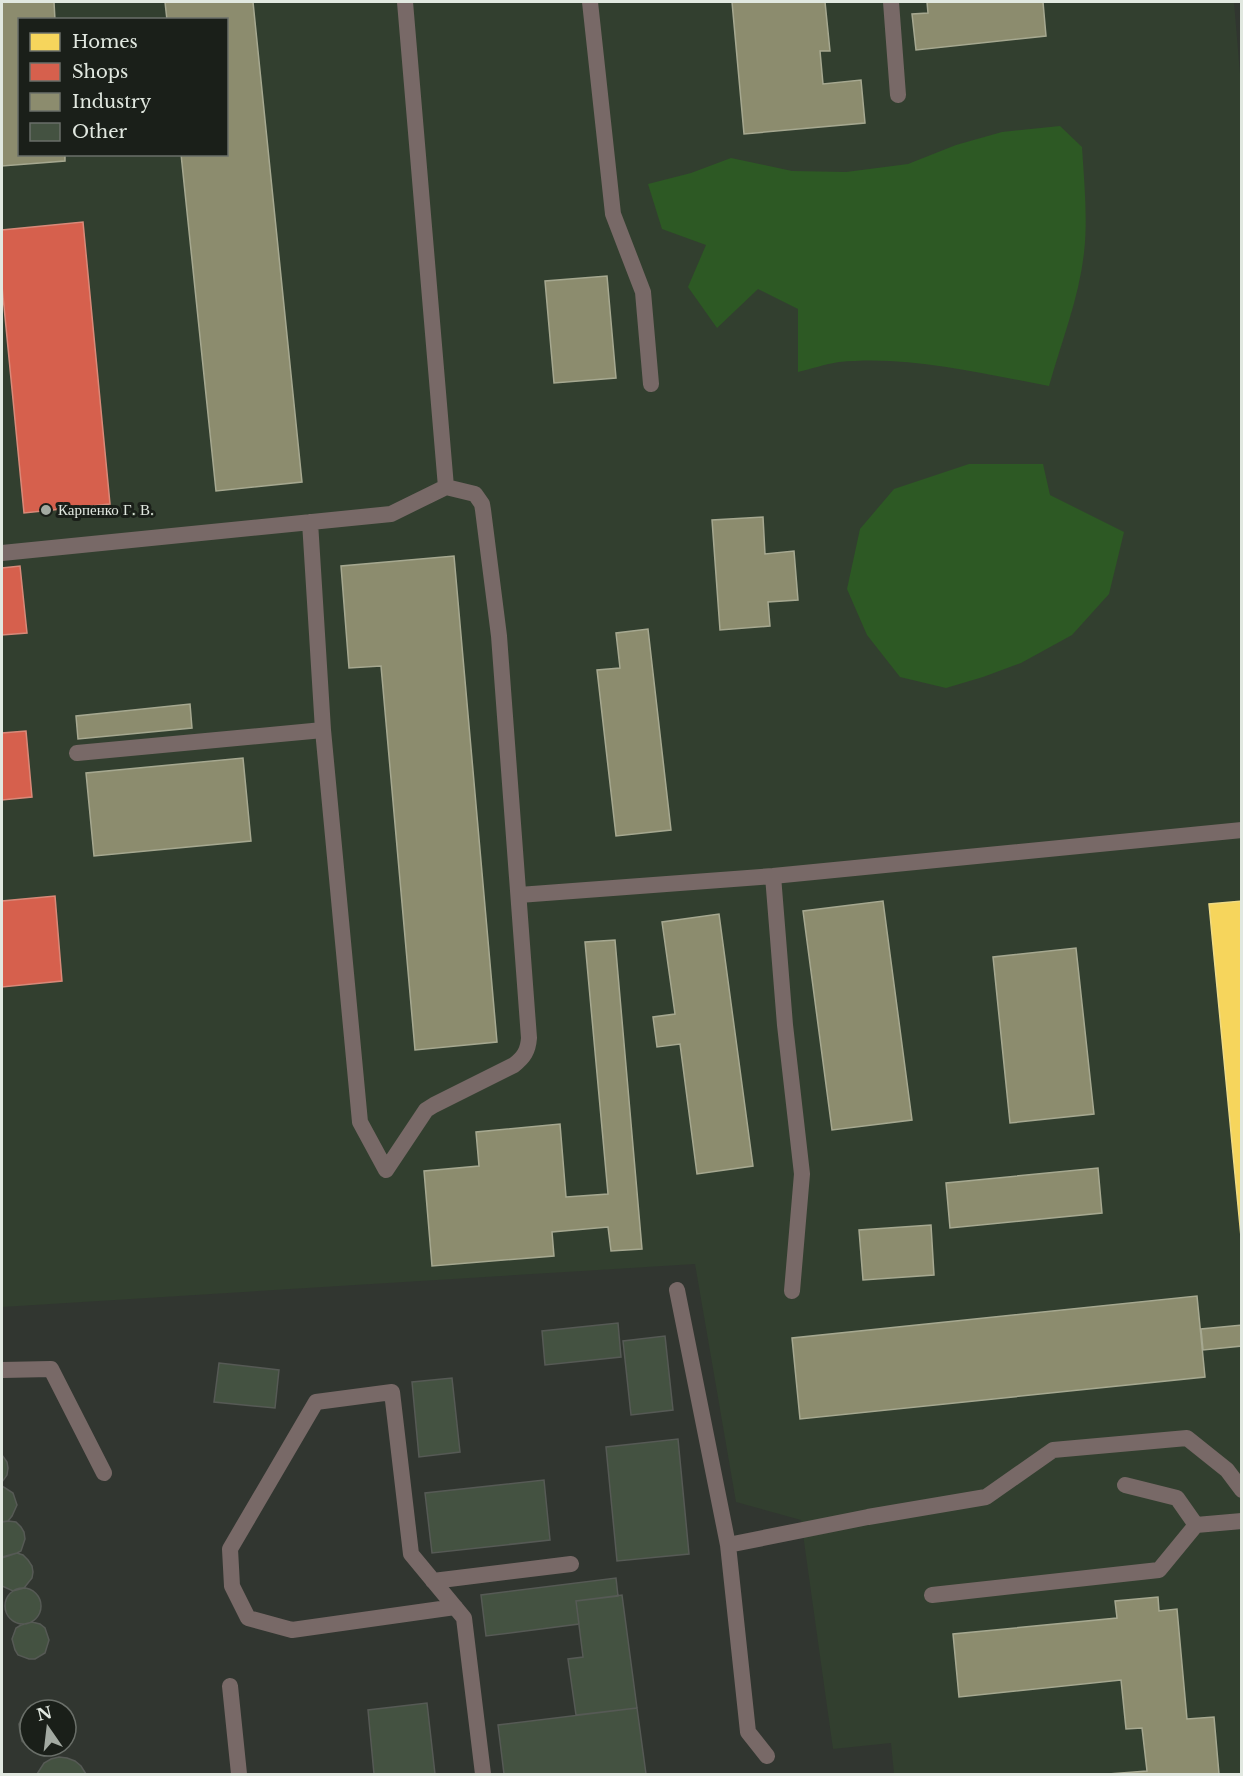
<svg xmlns="http://www.w3.org/2000/svg" width="1243" height="1776" font-family="'Libre Baskerville',serif">
<style>
.built{fill:#323f2f;fill-rule:evenodd}
.green{fill:#2d5924}
.homes{fill:#f6d55c;stroke:#f0db84;stroke-width:1.5}
.shops{fill:#d6604d;stroke:#d98979;stroke-width:1.5}
.industry{fill:#8c8c6e;stroke:#a6a890;stroke-width:1.5}
.building{fill:#445241;stroke:#565a55;stroke-width:1.5}
.lines{fill:none;stroke-linecap:round;stroke-linejoin:round}
.lane{stroke:#786967;stroke-width:16}
.poi-dot{fill:#a3aaa2;stroke:#1a1f19;stroke-width:2}
.labels{text-anchor:middle;stroke-width:6;stroke-linejoin:round;paint-order:stroke}
.poi-label{font-size:15px;fill:#e1e8e0;stroke:#1a1f19;text-anchor:start}
</style>
<rect width="100%" height="100%" fill="#313630"/>
<!-- built -->
<path class="built" d="M2 2H1234L1242 98 1241 1774H894L891 1743 833 1749 801 1520 736 1502 695 1264 2 1307ZM20 20H226V154H20Z"/>
<!-- green -->
<path class="green" d="M1060 126 1082 147C1084 181 1088 218 1084 253 1079 298 1061 343 1049 386 979 373 909 355 839 362 825 364 811 369 798 372V309L758 289 717 328 688 287 706 245 662 229 648 184 691 173 731 158 792 171 846 172 908 164 956 145 1002 132Z
M969 464H1043L1050 495 1124 532 1109 594 1072 635 1021 663 983 677 946 688 900 677 867 635 847 589 860 529 894 489Z"/>
<!-- homes -->
<path class="homes" d="M1242 901V1247L1209 904Z"/>
<!-- shops -->
<path class="shops" d="M83 222 110 504 24 513 2 286V230Z
M20 566 27 633 2 635V568Z
M26 731 32 797 2 800V733Z
M55 896 62 981 2 987V901Z"/>
<!-- industry -->
<path class="industry" d="M2 2H54L55 20H20V154H65V161L2 166Z
M165 2H253L302 482 216 491 181 154H226V20H167Z
M732 2H825L830 51H820L823 84 861 80 865 123 744 134Z
M927 2H1043L1046 36 916 50 912 14 928 13Z
M607 276 616 378 554 383 545 281Z
M763 517 765 554 794 551 798 600 768 602 770 626 720 630 712 520Z
M454 556 497 1042 415 1050 381 666 349 668 341 566Z
M648 629 671 830 616 836 597 670 620 668 616 633Z
M190 704 192 728 78 739 76 716Z
M243 758 251 841 94 856 86 773Z
M883 901 912 1120 832 1130 803 911Z
M719 914 753 1166 697 1174 680 1044 657 1047 653 1017 675 1014 662 922Z
M615 940 642 1249 611 1251 608 1227 552 1232 554 1256 432 1266 424 1171 479 1166 476 1132 560 1124 566 1197 608 1194 585 942Z
M1076 948 1094 1114 1010 1123 993 957Z
M1098 1168 1102 1213 950 1228 946 1183Z
M931 1225 934 1275 863 1280 859 1230Z
M1197 1296 1205 1377 800 1419 792 1338Z
M1242 1325V1346L1203 1350 1201 1329Z
M1158 1597 1159 1611 1177 1609 1187 1719 1214 1717 1219 1774H1108L1147 1771 1142 1728 1126 1729 1121 1680 959 1697 953 1634 1117 1618 1115 1601Z"/>
<!-- building -->
<path class="building" d="M618 1323 621 1357 545 1365 542 1331Z
M665 1336 673 1410 631 1415 623 1341Z
M219 1363 279 1370 275 1408 214 1402Z
M452 1378 460 1452 419 1457 412 1382Z
M678 1439 689 1554 617 1561 606 1447Z
M2 1455 7 1462 8 1468 7 1475 2 1482Z
M544 1480 550 1540 432 1553 425 1493Z
M2 1486 13 1493 17 1505 12 1516 8 1521 2 1522Z
M8 1521 16 1522 21 1527 24 1532 25 1539 21 1551 17 1553 2 1557V1522Z
M17 1553 23 1555 28 1560 32 1566 33 1572 32 1578 24 1588 13 1591 2 1586V1558Z
M616 1578 618 1596 576 1601 579 1624 486 1636 481 1595Z
M5 1606a18 18 0 1 1 36 0a18 18 0 1 1-36 0Z
M622 1595 637 1708 576 1715 568 1659 583 1657 576 1601Z
M32 1622 40 1624 45 1628 49 1640 45 1653 35 1659H29L18 1655 15 1650 12 1639 16 1628 21 1625Z
M43 1702 59 1706 64 1710H30V1746H63L53 1752 44 1754 36 1752 28 1747 22 1741 20 1732 19 1724 23 1715 28 1708 35 1704Z
M427 1703 435 1774H374L368 1710Z
M637 1708 646 1774H504L498 1725Z
M66 1713 71 1727 70 1735 66 1743Z
M59 1757 67 1758 75 1761 81 1766 86 1774H37L44 1763 51 1759Z"/>
<g class="lines">
<!-- lane -->
<path class="lane" d="M590 2 613 214 643 292 651 384
M891 2 898 95
M2 553 391 514 446 487 405 2
M323 730 360 1122 386 1170 426 1110 434 1105 514 1065C524 1057 528 1051 529 1038L499 636 483 510 482 504 475 494 446 487
M77 753 323 730 310 522
M773 876 785 1025 802 1174 792 1291
M519 895 773 876 1242 830
M677 1290 728 1545
M2 1370 51 1369 104 1473
M1125 1485 1177 1498 1196 1525
M433 1581 571 1564
M932 1595 1159 1570 1196 1525 1242 1521
M455 1607 292 1630 248 1618 232 1586 230 1549 316 1402 392 1392 411 1554 464 1618 483 1774
M230 1686 239 1774
M767 1756 748 1732 728 1545 868 1517 986 1497 1053 1450 1187 1438 1227 1470 1242 1490"/>
</g>
<!-- markers -->
<circle class="poi-dot" cx="46" cy="510" r="6"/>
<g class="labels">
<!-- poi labels -->
<g class="poi-label">
<text x="58" y="515">Карпенко Г. В.</text>
</g>
</g>
<!-- border -->
<rect width="1243" height="1776" fill="none" stroke="#e1e8e0" stroke-width="6"/>
<!-- legend -->
<rect x="18" y="18" width="210" height="138" fill="#1a1f19" stroke="#6a6f69" stroke-width="1.5"/>
<rect x="30" y="33" width="30" height="18" fill="#f6d55c" stroke="#6a6f69" stroke-width="1.5"/>
<text x="72" y="48" font-size="18" fill="#e1e8e0">Homes</text>
<rect x="30" y="63" width="30" height="18" fill="#d6604d" stroke="#6a6f69" stroke-width="1.5"/>
<text x="72" y="78" font-size="18" fill="#e1e8e0">Shops</text>
<rect x="30" y="93" width="30" height="18" fill="#8c8c6e" stroke="#6a6f69" stroke-width="1.5"/>
<text x="72" y="108" font-size="18" fill="#e1e8e0">Industry</text>
<rect x="30" y="123" width="30" height="18" fill="#445241" stroke="#6a6f69" stroke-width="1.5"/>
<text x="72" y="138" font-size="18" fill="#e1e8e0">Other</text>
<!-- north arrow -->
<g transform="translate(48 1728) rotate(346)"><circle r="28" fill="#1a1f19" stroke="#6a6f69" stroke-width="1.5"/>
<path d="M0-4.5L10 22L0 15L-10 22Z" fill="#a3aaa2"/>
<text y="-9" font-size="16" font-weight="bold" text-anchor="middle" fill="#e1e8e0">N</text>
</g>
</svg>
